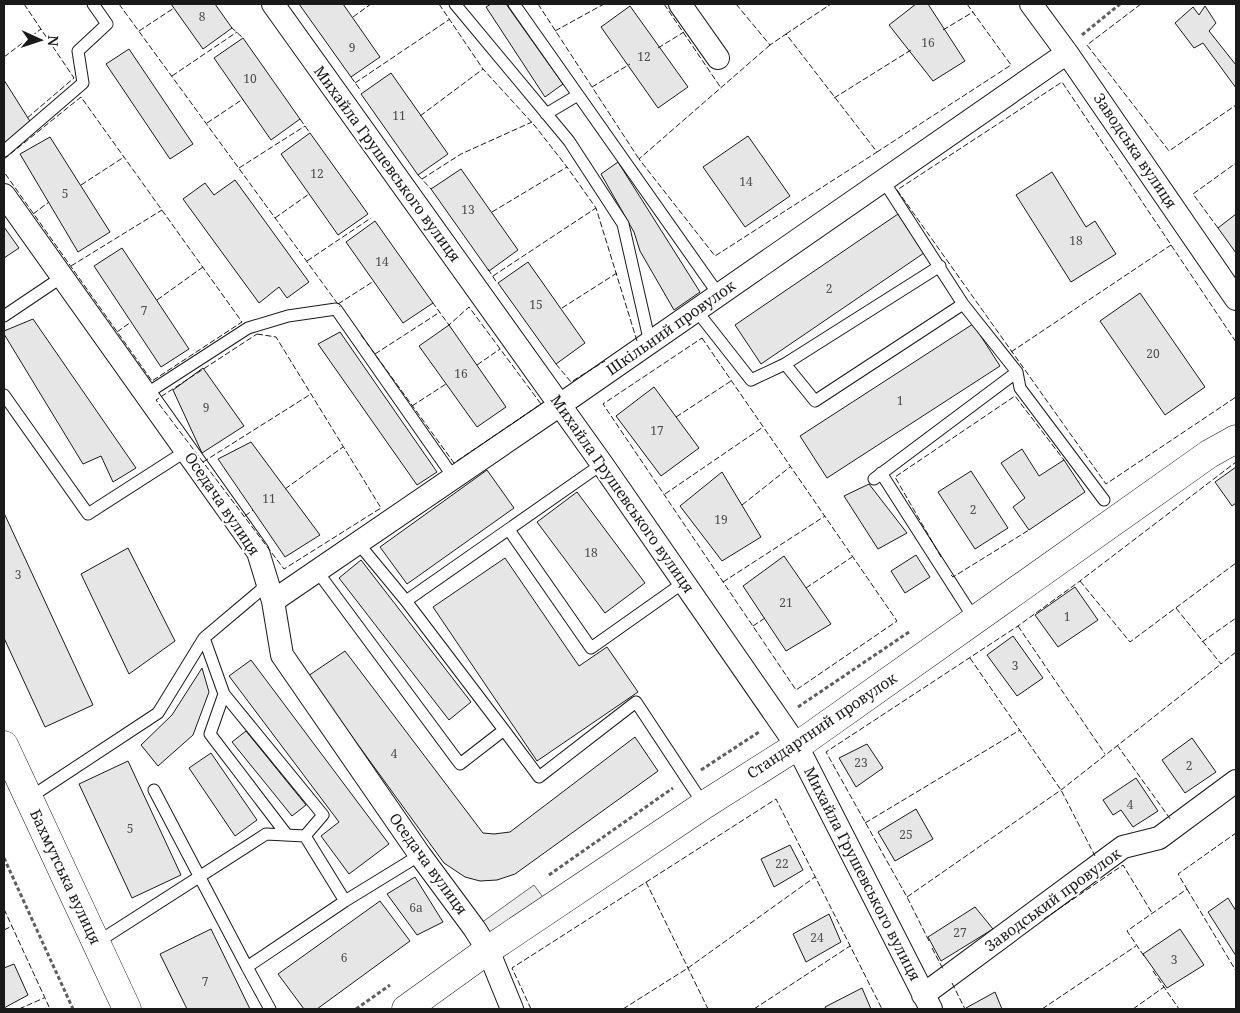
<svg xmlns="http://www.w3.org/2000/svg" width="1240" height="1013" font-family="'Noto Serif',serif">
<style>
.built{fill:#ededed;stroke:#6a6a6a}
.building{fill:#e6e6e6;stroke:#1a1a1a}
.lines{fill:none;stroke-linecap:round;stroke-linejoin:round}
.service-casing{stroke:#1a1a1a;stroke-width:13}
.minor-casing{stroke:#1a1a1a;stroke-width:24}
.tertiary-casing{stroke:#1a1a1a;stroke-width:29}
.path{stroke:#5f5f5f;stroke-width:3;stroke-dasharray:4 2.5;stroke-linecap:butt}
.service{stroke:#fff;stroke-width:11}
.minor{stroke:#fff;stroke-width:22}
.tertiary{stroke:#fff;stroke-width:28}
.fence{stroke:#1a1a1a;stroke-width:1;stroke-dasharray:6 2.5;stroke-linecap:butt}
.labels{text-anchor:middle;stroke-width:4;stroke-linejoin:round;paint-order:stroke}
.number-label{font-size:12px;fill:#4d4d4d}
.street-label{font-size:15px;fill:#1a1a1a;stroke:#fff}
</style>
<rect width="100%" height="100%" fill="#fff"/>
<!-- built -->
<path class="built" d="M534 885 551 908 488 950 474 928Z"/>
<!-- building -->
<path class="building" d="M171 4H215L232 28 203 49Z
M299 4H343L380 57 351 77Z
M491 4H506L563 84 545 97 486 7Z
M916 4H928L965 61 933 81 889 25Z
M630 6 688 87 658 108 601 27Z
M1205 6 1216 23 1209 31 1236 65V88L1203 43 1194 48 1175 23 1193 7 1199 15Z
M243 38 300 119 271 140 214 58Z
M129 49 193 144 170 159 106 64Z
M391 73 448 154 418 175 361 94Z
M4 80 33 126 4 145Z
M310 133 368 214 338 235 281 154Z
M748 136 790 196 745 227 703 167Z
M50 137 110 232 78 252 20 154Z
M618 162 700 292 674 310 640 251 634 232 601 174Z
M461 169 518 250 489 271 431 189Z
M1052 172 1086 227 1095 221 1116 254 1071 282 1016 195Z
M235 180 309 282 287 298 279 287 259 303 183 199 205 183 214 195Z
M898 214 924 253 761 364 735 325Z
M1236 214V253L1218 228Z
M375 221 433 303 403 323 346 242Z
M4 227 19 248 4 258Z
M122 248 189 349 161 367 94 266Z
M528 262 585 343 556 364 498 283Z
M1140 293 1205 387 1165 415 1100 321Z
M33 319 136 468 113 482 101 456 83 464 4 334V331Z
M973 324 1000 366 827 478 800 436Z
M449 325 506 407 477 427 419 346Z
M340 332 437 472 417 485 318 344Z
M203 368 244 426 202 453 173 390Z
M654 387 699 448 661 476 616 416Z
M251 442 320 535 285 557 218 459Z
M1022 449 1039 476 1064 460 1085 492 1029 530 1013 507 1025 498 1001 463Z
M1236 467V503L1232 506 1215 482Z
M487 470 514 508 407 584 380 547Z
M971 471 1008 528 975 549 938 492Z
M722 472 761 537 722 561 680 506Z
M869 484 907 533 878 549 844 496Z
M577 492 645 583 605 613 537 522Z
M4 513 93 705 45 727 4 638Z
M128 548 175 641 129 674 81 574Z
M916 555 930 577 905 593 891 571Z
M784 556 831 624 786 651 743 586Z
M505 558 579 666 607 647 638 692 537 761 433 607Z
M361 560 471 702 449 720 339 578Z
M1075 587 1098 620 1058 647 1035 615Z
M1013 636 1043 678 1017 696 987 655Z
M345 651 483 833 494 834 510 832 635 737 658 771 515 874 497 880 480 881 465 877 444 863 308 676Z
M251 660 389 844 349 874 321 836 339 822 229 676Z
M202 668 209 692 193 735 158 766 141 745 172 715Z
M246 731 306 805 292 816 232 742Z
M1192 738 1216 772 1185 793 1162 760Z
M867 744 883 768 856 787 839 758Z
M211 753 257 820 235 836 189 768Z
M128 761 181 875 132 898 79 784Z
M1136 778 1158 811 1133 827 1121 810 1113 815 1103 800Z
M916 809 933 839 895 861 878 832Z
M790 845 803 870 774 887 761 859Z
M415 877 443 922 417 935 387 894Z
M1228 898 1236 911V956L1208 912Z
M380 901 410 941 317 1009H304L278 974Z
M975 907 993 929 941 961 928 937Z
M829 914 841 942 806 962 793 934Z
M211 929 250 1009H187L160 954Z
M1180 929 1204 965 1167 988 1143 954Z
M14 964 28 995 4 1008V968Z
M862 988 871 1009H826L825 1007Z
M995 992 1002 1009H966V1008Z"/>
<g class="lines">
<!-- service casing -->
<g class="service-casing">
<path id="service" d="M455 4 569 141 623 224 650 343
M514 4 719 295
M546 114 578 95
M4 151 83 83 78 51 107 24 93 4
M883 180 963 304 1017 372 1020 388 1104 500
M940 266 785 364 815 401 963 304
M696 310 751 380 785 364
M4 316 62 277
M146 394 248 328 288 316 336 309 454 478
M4 395 88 514 186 451
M881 473 975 620
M874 479 1017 372
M509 530 591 648 683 583
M317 571 460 764 504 730 406 601 358 543
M406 601 602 464
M204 638 224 694 210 734 287 835
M224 694 323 815 305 836
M504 730 539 777 636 702 704 805
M154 790 247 967
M29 798 158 713 204 638 268 584
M96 943 266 834 305 836 345 901
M270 1009 247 967 345 901 420 855"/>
</g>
<!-- minor casing -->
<g class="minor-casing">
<path id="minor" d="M273 4 602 464 797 746 931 1009
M680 4 718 58
M1031 4 1067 53 1236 299
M4 195 258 552 273 601 282 655 420 855 474 928 488 950 512 1009
M273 601 560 405 1067 53
M923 995 1123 847 1159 838 1236 781"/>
</g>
<!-- tertiary casing -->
<g class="tertiary-casing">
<path id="tertiary" d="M4 745 127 1009
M406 1009 488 950 704 805 797 746 1209 454 1236 439"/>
</g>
<!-- path -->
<path class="path" d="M1082 35 1120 4
M798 707 909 632
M701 770 759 732
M4 858 73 1009
M549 875 673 788
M356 1009 390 985"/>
<!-- service -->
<use href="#service" class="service"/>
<!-- minor -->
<use href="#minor" class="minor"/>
<!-- tertiary -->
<use href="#tertiary" class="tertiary"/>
<!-- fence -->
<path class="fence" d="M24 4 74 78 26 119
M119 4 340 307
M439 4 483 69 535 126 567 167 596 208 637 341
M538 4 639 159
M664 4 721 88
M736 4 770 45 786 34 877 152 1011 65 967 4
M1141 4 1087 45 1169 151 1236 105
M353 17 371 4
M231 27 243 38
M943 30 973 12
M139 31 174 8
M555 31 604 4
M786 34 831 4
M770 45 639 159 715 256 877 152
M658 48 684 32
M4 57 41 29
M172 76 237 32
M351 77 361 91
M355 83 450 19
M592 87 630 64
M834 98 911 50
M420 116 483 69
M300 119 310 133
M207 123 243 99
M4 159 81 97 242 322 152 381 4 172
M239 168 305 126
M418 175 431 189
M422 179 461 154 532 122
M81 185 124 157
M492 212 567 167
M33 214 49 202
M275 218 309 194
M1218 228 1193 194 1236 163
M307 261 371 218
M71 266 162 210
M488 269 497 283
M493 276 596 208
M157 300 203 267
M338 304 374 281
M562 308 617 273
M117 332 131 322
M257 334 276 337 381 508 284 569 156 400Z
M361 335 454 463 541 404 469 307 449 325 433 303
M702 338 897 621 796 690 603 404Z
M1236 342 1062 82 897 190 1106 484 1236 397
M1011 352 1171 245
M375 354 440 312
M556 364 571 382 605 361
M477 365 500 349
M412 406 446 384
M676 417 731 381
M203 462 311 394
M285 489 343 447
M665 494 763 427
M742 505 790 467
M245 516 253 510
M941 557 895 477 1015 396 1064 460
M951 575 953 577 1029 530
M1080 581 1130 642 1236 563
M723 582 825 516
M806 588 852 557
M1176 608 1221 664 1236 652
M753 626 765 618
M1018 626 1105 754
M1202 642 1236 618
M970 658 1061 790 1095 856
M1117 745 1171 820
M865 823 1020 730
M646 882 708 1009
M1187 889 1236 971
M907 897 1061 790 1221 664
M4 909 50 1009
M1044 919 1123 865 1152 913
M4 930 12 926
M929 941 907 897 826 752 1018 626 1080 581 1236 462
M932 948 943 969 944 968
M1144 956 1127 931 1187 889 1178 874 1236 833
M1153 971 1179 1009
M952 983 965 1009
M19 1009 44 998
M531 1009 512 968 776 799 882 1009
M623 1009 688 968 815 877
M754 1009 850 946
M1042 1009 1136 946
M1133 1009 1164 987"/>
</g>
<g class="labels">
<!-- number labels -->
<g class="number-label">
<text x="202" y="21">8</text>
<text x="928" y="47">16</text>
<text x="352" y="52">9</text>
<text x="644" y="61">12</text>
<text x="250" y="83">10</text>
<text x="399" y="120">11</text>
<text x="317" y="178">12</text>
<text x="746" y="186">14</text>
<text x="65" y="198">5</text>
<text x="468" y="214">13</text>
<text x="1076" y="245">18</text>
<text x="382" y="266">14</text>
<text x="829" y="293">2</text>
<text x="536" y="309">15</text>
<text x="144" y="315">7</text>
<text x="1153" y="358">20</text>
<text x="461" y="378">16</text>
<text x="900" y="405">1</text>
<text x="206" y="412">9</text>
<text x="657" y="435">17</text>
<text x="269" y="503">11</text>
<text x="973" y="514">2</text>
<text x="721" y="524">19</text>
<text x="591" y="557">18</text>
<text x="18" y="579">3</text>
<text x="786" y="607">21</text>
<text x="1067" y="621">1</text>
<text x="1015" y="670">3</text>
<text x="394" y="758">4</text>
<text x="861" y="767">23</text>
<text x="1189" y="770">2</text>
<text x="1130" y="809">4</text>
<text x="130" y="833">5</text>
<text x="906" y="839">25</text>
<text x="782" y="868">22</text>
<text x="416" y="912">6а</text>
<text x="960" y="937">27</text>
<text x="817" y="942">24</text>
<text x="344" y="962">6</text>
<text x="1174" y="964">3</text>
<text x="205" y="986">7</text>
</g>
<!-- street labels -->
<g class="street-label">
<text transform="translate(1135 151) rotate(56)" y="5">Заводська вулиця</text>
<text transform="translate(387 164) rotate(54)" y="5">Михайла Грушевського вулиця</text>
<text transform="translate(671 328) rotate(-35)" y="5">Шкільний провулок</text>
<text transform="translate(622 494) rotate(55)" y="5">Михайла Грушевського вулиця</text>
<text transform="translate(222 504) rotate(56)" y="5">Оседача вулиця</text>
<text transform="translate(822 726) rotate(-34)" y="5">Стандартний провулок</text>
<text transform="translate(428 864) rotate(54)" y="5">Оседача вулиця</text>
<text transform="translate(862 874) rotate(63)" y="5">Михайла Грушевського вулиця</text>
<text transform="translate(65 877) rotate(65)" y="5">Бахмутська вулиця</text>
<text transform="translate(1053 900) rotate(-36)" y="5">Заводський провулок</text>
</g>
</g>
<!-- border -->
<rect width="1240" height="1013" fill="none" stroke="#1a1a1a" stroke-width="10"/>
<!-- north arrow -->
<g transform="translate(40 40) rotate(93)" stroke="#ffffff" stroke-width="4" paint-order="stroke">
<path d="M0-4L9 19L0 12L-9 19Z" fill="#1a1a1a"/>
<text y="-8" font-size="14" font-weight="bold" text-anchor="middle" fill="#1a1a1a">N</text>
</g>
</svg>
